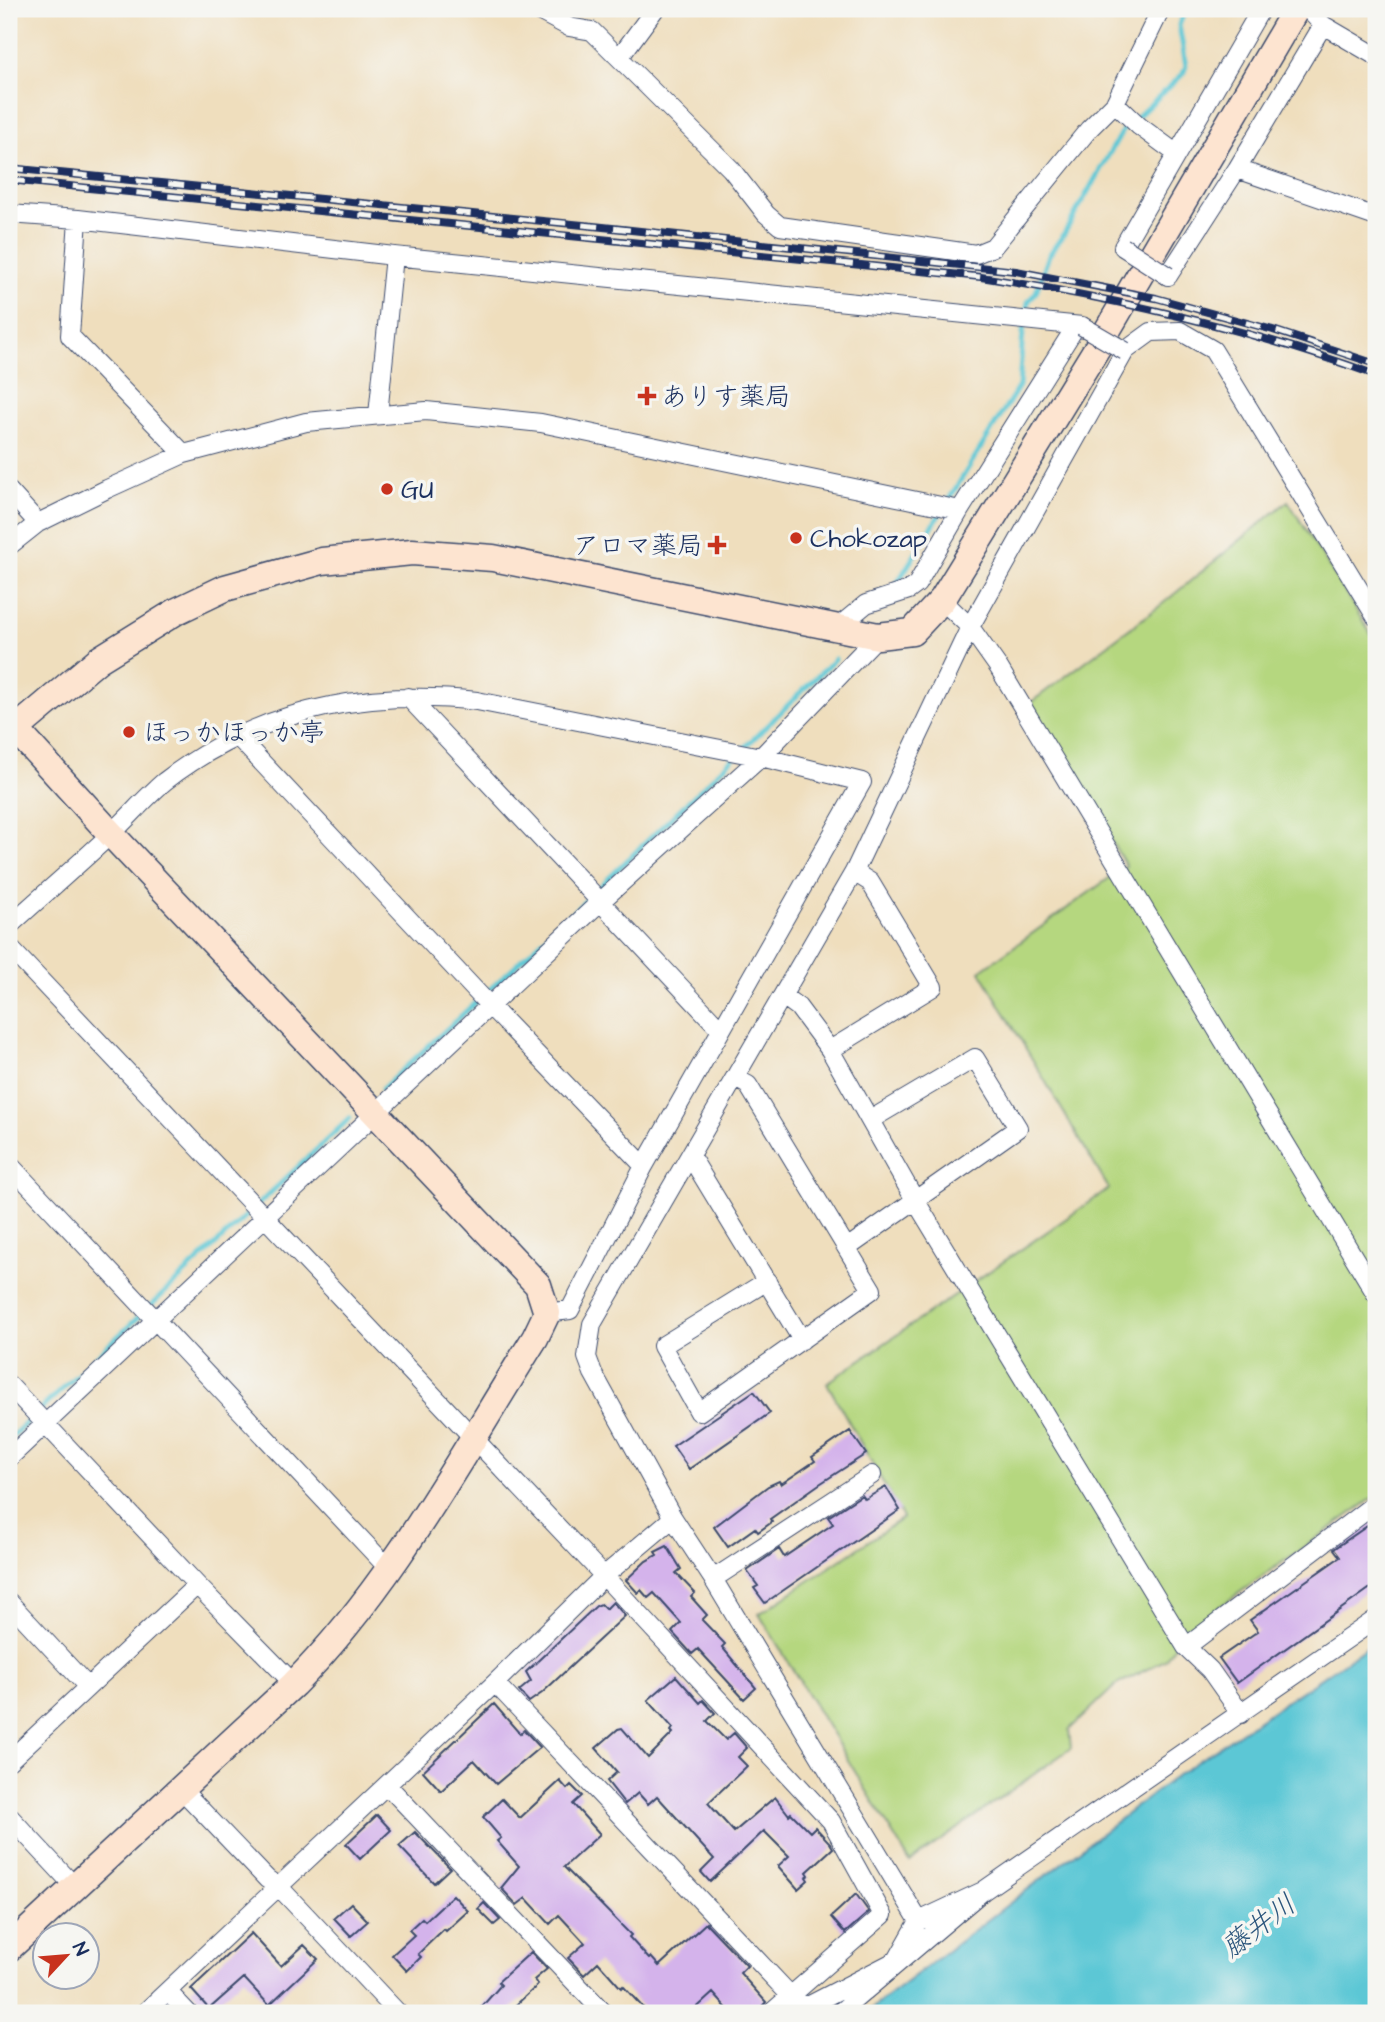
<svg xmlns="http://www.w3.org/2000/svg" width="1385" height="2022" font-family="'Architects Daughter','Klee One',sans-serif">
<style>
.green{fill:#b5d77f;stroke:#68836e;stroke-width:2}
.water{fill:#5cc7d5;stroke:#3c7b9a;stroke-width:2}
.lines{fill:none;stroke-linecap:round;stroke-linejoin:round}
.stream{stroke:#5cc7d5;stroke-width:5}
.building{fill:#d4b3eb}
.street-casing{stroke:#3b496c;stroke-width:20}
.secondary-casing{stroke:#3b496c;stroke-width:29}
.street{stroke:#fff;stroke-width:18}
.secondary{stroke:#fde4d0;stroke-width:26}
.rail-casing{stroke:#1b2f5e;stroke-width:8}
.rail{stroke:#f6f6f2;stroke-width:5;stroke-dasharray:16;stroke-linecap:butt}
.street-bridge-casing{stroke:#3b496c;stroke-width:20;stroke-linecap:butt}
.street-bridge{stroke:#fff;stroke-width:18}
.poi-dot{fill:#c8321e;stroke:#f6f6f2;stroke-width:2.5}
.labels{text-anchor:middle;stroke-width:7;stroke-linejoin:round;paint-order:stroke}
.poi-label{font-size:26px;fill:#1b2f5e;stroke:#f6f6f2;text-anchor:start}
.water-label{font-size:28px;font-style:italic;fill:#2b557c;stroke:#f6f6f2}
</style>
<rect width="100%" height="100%" fill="#f6f6f2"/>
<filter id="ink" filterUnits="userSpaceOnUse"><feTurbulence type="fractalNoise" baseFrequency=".0143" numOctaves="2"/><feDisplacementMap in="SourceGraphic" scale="14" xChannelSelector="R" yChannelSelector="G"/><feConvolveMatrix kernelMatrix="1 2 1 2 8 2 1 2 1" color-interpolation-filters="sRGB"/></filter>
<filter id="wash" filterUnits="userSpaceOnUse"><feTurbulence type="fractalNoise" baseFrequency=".00686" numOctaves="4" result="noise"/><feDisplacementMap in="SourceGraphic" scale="28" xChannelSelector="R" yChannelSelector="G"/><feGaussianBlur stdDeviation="1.57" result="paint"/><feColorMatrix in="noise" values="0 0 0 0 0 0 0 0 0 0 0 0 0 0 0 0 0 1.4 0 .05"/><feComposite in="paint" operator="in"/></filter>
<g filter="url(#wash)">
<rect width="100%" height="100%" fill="#efdebd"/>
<!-- green -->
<path class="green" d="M1288 501 1376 642V1496L1184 1632 1165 1660 1116 1685 1069 1730 1071 1748 910 1862 759 1614 903 1518 827 1383 1109 1189 980 971 1126 866 1030 703 1161 605Z"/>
<!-- water -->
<path class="water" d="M1376 1641V2013H866L1180 1773Z"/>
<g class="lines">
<!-- stream -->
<path class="stream" d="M896 585 1019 386 1023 332 1028 302 1036 292 1049 255 1064 234 1122 131 1183 74 1186 66 1179 25 1186 9
M742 750 835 659
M382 1089 583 903 735 756
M9 1439 350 1118"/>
</g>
<g id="blocks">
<!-- building -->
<path class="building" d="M754 1391 770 1413 689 1469 673 1446Z
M850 1431 866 1454 818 1485 770 1519 772 1522 758 1532 755 1528 728 1547 714 1527 768 1486 779 1481 781 1484 815 1461 812 1457Z
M886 1487 900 1510 765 1603 754 1588 758 1586 747 1571 779 1549 784 1557 833 1524 828 1517 862 1495 865 1499Z
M1376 1520V1584L1237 1683 1219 1658 1258 1631 1250 1620 1340 1557 1334 1549Z
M667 1546 681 1569 676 1573 695 1593 691 1597 707 1615 702 1620 725 1644 722 1647 756 1688 744 1699 698 1649 692 1654 672 1632 681 1623 654 1593 648 1598 641 1590 638 1593 626 1580 646 1561 657 1555 655 1552Z
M613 1602 625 1616 542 1693 529 1702 519 1691 531 1681 526 1672 596 1606 601 1604 606 1609Z
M676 1676 700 1703 703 1700 715 1713 707 1721 726 1740 734 1733 747 1748 738 1757 747 1766 708 1803 734 1832 775 1797 789 1815 791 1813 810 1832 815 1827 830 1843 833 1848 807 1872 809 1875 806 1877 808 1880 798 1889 778 1866 789 1856 764 1831 710 1882 701 1872 714 1859 657 1796 648 1804 638 1793 625 1804 607 1781 617 1772 596 1748 618 1729 622 1728 648 1758 673 1733 671 1731 673 1728 648 1700Z
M494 1704 520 1734 524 1730 540 1747 496 1784 474 1760 441 1791 423 1771Z
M560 1781 567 1789 571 1785 582 1796 573 1804 600 1834 564 1867 631 1935 629 1937 649 1959 651 1957 659 1966 706 1923 747 1966 740 1973 766 2002 756 2013H731L713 1993 691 2013H648L623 1986 621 1988 598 1962 584 1975 568 1958 585 1943 559 1915 550 1924 526 1898 517 1905 501 1888 519 1866 497 1841 501 1838 483 1817 502 1799 520 1818Z
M377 1815 391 1830 360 1859 346 1844Z
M415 1832 450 1868 434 1883 399 1846Z
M856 1894 869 1912 845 1933 831 1917Z
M453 1895 468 1911 446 1931 444 1929 418 1954 421 1957 407 1971 392 1955 414 1935 409 1930 422 1918 425 1921Z
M351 1903 368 1921 351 1936 334 1918Z
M484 1903 500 1920 494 1925 478 1909Z
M251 1933 281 1966 304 1945 318 1959 269 2005 244 1978 209 2009 191 1989Z
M531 1952 547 1969 534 1980 538 1985 507 2013H476L501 1985 498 1982Z"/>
</g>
</g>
<g filter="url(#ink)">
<use href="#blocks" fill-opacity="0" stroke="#3b496c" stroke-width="2"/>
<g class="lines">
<!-- street casing -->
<g class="street-casing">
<path id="street" d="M535 9 569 27 592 31 731 169 766 214 780 226 976 254 993 247 1089 129 1115 103 1161 9
M1308 9 1323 25 1376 56
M619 58 655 9
M1115 103 1139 126 1177 154
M1237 169 1376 217
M9 214 78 219 394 256 1082 326
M78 219 70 336 184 454
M1123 247 1261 9
M1168 276 1237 169 1323 25
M378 415 394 256
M9 491 38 523
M9 546 38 523 107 489 184 454 306 422 426 411 541 423 960 510
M942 600 970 627 999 668 1376 1294
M837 628 866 604 909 590 917 584 960 510 1076 326
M408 697 721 1030
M239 738 490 1006 644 1166
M9 926C43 895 78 865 112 833 130 816 146 797 165 781 257 710 364 689 477 701L761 757 862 782 644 1166 570 1310 547 1313
M9 947 604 1576 831 1821 883 1915 771 2013
M783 996 798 1007 830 1050 915 1200 1186 1647 1210 1670 1241 1714
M830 1050 933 987 870 882 854 872
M735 1078 748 1085 872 1290 699 1412 662 1346 767 1281
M691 1157 802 1340
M9 1164 390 1570
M847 1248 1018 1128 975 1058 870 1120
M9 1385 197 1585 294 1684
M9 1458 600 902 761 757 878 636
M713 1579 872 1475
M9 1602 88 1687
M1186 1647 1376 1503
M495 1683 791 1996 806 2007 897 1960 919 1921
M9 1761 197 1585
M387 1785 604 2013
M181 1789 267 1879 280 1888 398 2013
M9 1816 75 1887
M983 1891 919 1921 713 1579 673 1518 593 1373 587 1357 592 1324 854 872 970 627 1125 351 1151 332 1180 331 1213 350 1376 617
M168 1992 188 2013
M144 2013 495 1683 604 1576 673 1518
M839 2013 983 1891 1376 1619"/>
</g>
<!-- secondary casing -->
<g class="secondary-casing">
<path id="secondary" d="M9 722 111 834 538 1285 547 1313 535 1338C460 1457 393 1584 294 1684L9 1948
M9 735 98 660 177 611 225 588 322 561 412 552 493 558 878 636 912 632 942 600 1097 348 1296 9"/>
</g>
<!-- street -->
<use href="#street" class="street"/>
<!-- secondary -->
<use href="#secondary" class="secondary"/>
<!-- rail casing -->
<g class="rail-casing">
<path id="rail" d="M9 168 603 227 1016 271 1156 298 1273 330 1376 364
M9 180 981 277C1114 298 1250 329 1376 375"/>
</g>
<!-- rail -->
<use href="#rail" class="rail"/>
<!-- street-bridge casing -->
<g class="street-bridge-casing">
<path id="street-bridge" d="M1123 247 1168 276
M1082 326 1125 351"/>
</g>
<!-- street-bridge -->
<use href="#street-bridge" class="street-bridge"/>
</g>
</g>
<!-- markers -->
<g class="poi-dot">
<path d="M643.5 385.5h7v7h7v7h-7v7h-7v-7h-7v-7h7z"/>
<circle cx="387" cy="489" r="7"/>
<circle cx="796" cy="538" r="7"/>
<path d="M713.5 534.5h7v7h7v7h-7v7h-7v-7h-7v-7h7z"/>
<circle cx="129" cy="732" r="7"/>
</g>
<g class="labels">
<!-- poi labels -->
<g class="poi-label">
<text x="661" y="405">ありす薬局</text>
<text x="401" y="498">GU</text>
<text x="810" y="547">Chokozap</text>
<text x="703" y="554" text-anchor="end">アロマ薬局</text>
<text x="143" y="741">ほっかほっか亭</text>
</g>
<!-- water labels -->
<g class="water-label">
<text transform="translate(1258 1925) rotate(-37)" y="10">藤井川</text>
</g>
</g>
<!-- margin -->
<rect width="1385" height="2022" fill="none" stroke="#f6f6f2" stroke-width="35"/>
<!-- north arrow -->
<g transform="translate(66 1956) rotate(64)"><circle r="33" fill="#f6f6f2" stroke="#9ea6b7" stroke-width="2"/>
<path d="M0-5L12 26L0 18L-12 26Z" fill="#c8321e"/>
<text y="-10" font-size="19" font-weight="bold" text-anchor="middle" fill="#1b2f5e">N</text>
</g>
</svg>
